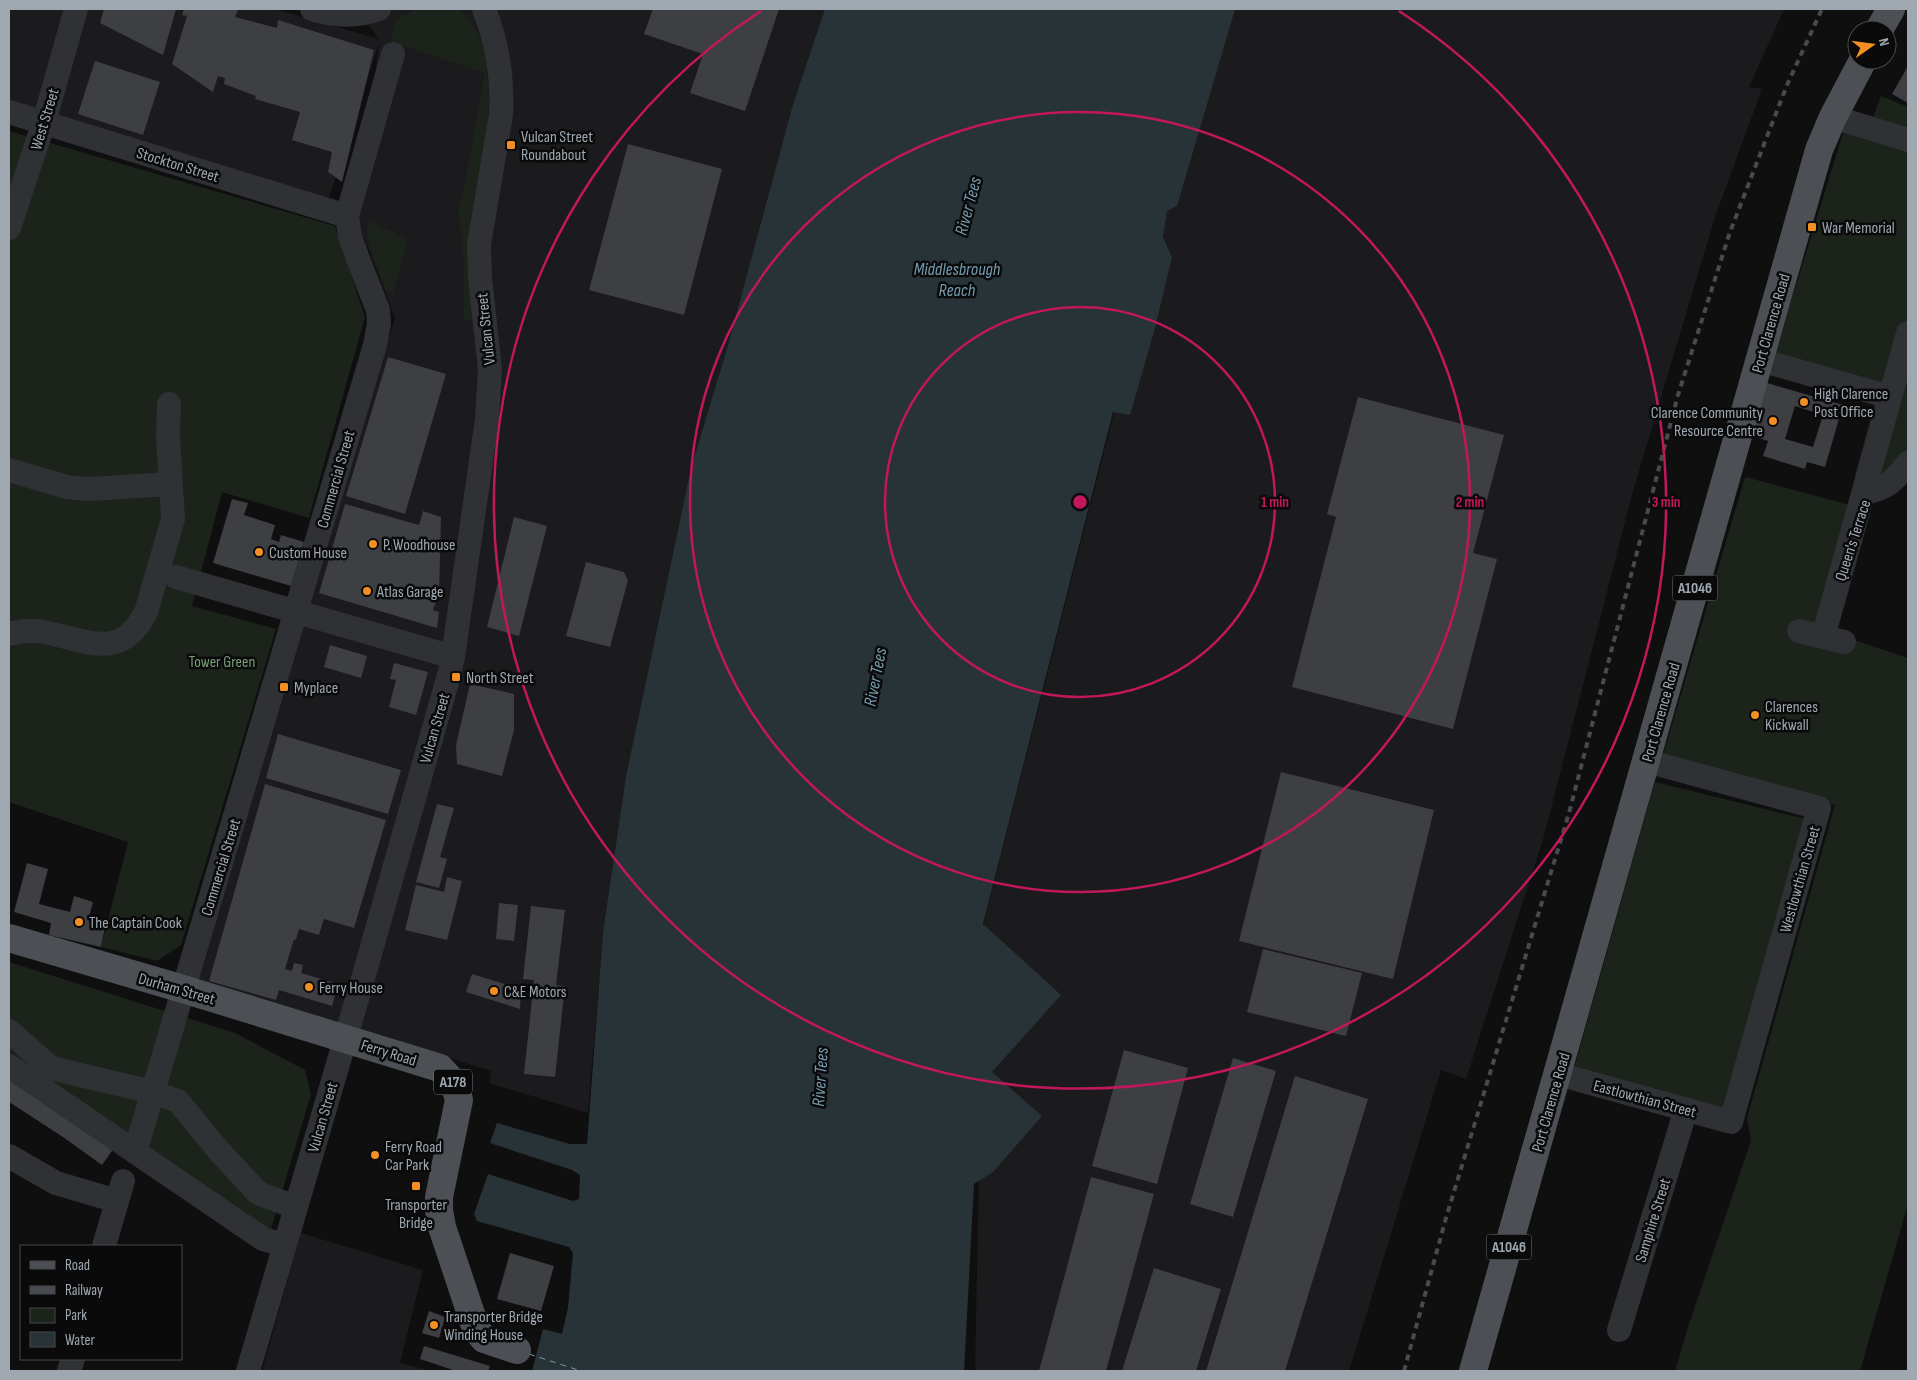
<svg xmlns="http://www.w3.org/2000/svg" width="1917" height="1380" font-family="'Sofia Sans Condensed',sans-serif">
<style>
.built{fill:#1b1b1d}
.green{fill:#1b231b}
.water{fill:#283338}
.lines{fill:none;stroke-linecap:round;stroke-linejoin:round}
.ferry{stroke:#759cae;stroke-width:1;stroke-dasharray:6 5;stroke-linecap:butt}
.building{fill:#3e3f43;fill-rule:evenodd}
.minor{stroke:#303135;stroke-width:24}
.major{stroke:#4c4f54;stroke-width:28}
.rail{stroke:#474a4e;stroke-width:4;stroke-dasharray:6 5;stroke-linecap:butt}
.ring{fill:none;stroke:#c2185b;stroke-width:2.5}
.poi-dot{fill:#f48f23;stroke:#0a0a0b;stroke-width:2}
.labels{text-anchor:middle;stroke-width:5;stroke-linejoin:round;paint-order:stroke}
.shield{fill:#0a0a0b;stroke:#72797f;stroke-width:1}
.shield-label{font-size:15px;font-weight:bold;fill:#9fa8b1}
.street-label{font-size:16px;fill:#9fa8b1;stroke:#0a0a0b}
.poi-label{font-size:16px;fill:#9fa8b1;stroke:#0a0a0b;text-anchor:start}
.park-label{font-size:16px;fill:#799d76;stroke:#0a0a0b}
.water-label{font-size:18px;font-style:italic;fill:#759cae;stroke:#0a0a0b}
.centre{fill:#c2185b;stroke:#0a0a0b;stroke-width:2.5}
.ring-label{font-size:15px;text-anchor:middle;font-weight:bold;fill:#c2185b;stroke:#0a0a0b;stroke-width:5;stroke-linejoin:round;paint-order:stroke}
</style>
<rect width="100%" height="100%" fill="#0f0f10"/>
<!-- built -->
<path class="built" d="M9 9H275L379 39 356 9H825L793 104 728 345 691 468 626 776 603 932 588 1113 489 1083 491 1071 188 976 395 318 357 219 379 43 329 198 9 101Z
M1217 9H1784L1749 87 1762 89 1715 217 1633 491 1544 836 1466 1079 1441 1070 1349 1371H975L984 922Z
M301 1233 423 1270 400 1363 432 1371H262Z"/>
<!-- green -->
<path class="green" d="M418 9H458L466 15 481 40 486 59 489 96 488 129 467 252 468 283 474 316 470 320H464L463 251 458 208 462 199 485 73 391 42 396 19Z
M1881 96 1908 107V455L1888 477 1855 475 1879 387 1774 357 1843 133 1865 139Z
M9 131 335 226 365 317 309 518 222 492 192 606 276 629 181 945 157 961 101 947 128 842 9 802Z
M369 221 408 239 393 294 386 290C379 269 364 243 369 221Z
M1745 477 1850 505 1816 629 1848 638 1908 658V1204L1860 1371H1675L1688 1327 1751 1141 1747 1118 1835 805 1662 759Z
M1655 782 1810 820 1725 1120 1573 1072Z
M9 962 235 1033 305 1070 311 1094 266 1246 9 1076Z"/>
<!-- water -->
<path class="water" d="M825 9H1235L1177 206 1167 211 1163 237 1172 257 1155 328 1130 415 1113 412 983 924 1061 995 992 1072 1042 1116 993 1172 974 1184 964 1371H532L543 1329 562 1334 568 1308 573 1253 569 1247 477 1221 474 1214 488 1174 573 1201 579 1199 580 1175 572 1170 490 1143 497 1123 570 1144H587L603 932 626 776 691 468 728 345 793 104Z"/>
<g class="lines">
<!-- ferry -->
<path class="ferry" d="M529 1354 581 1371"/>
</g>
<!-- building -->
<path class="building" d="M104 9H176L163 55 100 23Z
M184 9H238L235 17 277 28 278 20 374 50 342 182 328 172 332 152 292 140 300 112 255 99 256 96 224 84 225 78 218 76 213 92 172 64 187 16 182 15Z
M653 9H779L745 111 690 93 703 54 644 34Z
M95 61 160 82 143 135 78 114Z
M1908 66V103L1892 94Z
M628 144 722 169 684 315 589 290Z
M388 357 446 374 405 514 346 496Z
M1767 383 1843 405 1825 467 1807 462 1805 469 1763 456 1768 441 1752 436ZM1795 406 1823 415 1813 447 1785 439Z
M1358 397 1504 435 1473 553 1497 559 1453 729 1292 687 1336 517 1327 514Z
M232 499 248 503 244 515 275 525 271 539 279 542 281 535 304 542 291 586 213 563Z
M345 504 419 525 423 511 441 517 439 594 433 610 439 612 437 628 319 593Z
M514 517 547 526 519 636 487 627Z
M586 562 624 572 628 580 610 647 566 636Z
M330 645 367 656 361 678 324 667Z
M394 663 428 672 416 715 389 707 396 680 390 679Z
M470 684 514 694V730L502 776 457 764 456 745Z
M278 734 401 770 388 814 266 778Z
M1281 772 1434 810 1393 979 1239 941Z
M265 784 386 820 354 928 324 919 319 935 299 929 296 940 294 939 285 969 292 971 294 963 303 965 301 973 338 984 332 1006 279 990 276 1000 209 981Z
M437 804 454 808 440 857 447 859 439 888 416 882Z
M27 863 48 869 39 904 70 912 74 896 93 902 89 917 106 922 101 947 49 935 51 923 14 912Z
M447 877 462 881 447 940 405 930 416 885 444 892Z
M499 903 518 905 514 941 496 939Z
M531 906 565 910 556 985 565 986 555 1077 524 1074 534 980 523 979Z
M1263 949 1362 973 1346 1036 1247 1012Z
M472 974 521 989 520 1009 466 992Z
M1124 1050 1188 1068 1157 1184 1092 1166Z
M1233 1058 1276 1071 1233 1217 1190 1204Z
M9 1076 119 1141 102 1165 63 1137 9 1102Z
M1295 1076 1368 1099 1285 1371H1206Z
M1091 1177 1154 1194 1106 1371H1039Z
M510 1253 554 1266 541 1311 497 1299Z
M1154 1268 1221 1289 1196 1371H1122Z
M429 1311 445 1317 439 1338 422 1333Z
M424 1346 490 1366 488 1371H456L420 1359Z"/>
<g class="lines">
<!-- minor -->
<path class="minor" d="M312 9C334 16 357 17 379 9
M9 112 347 216
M1833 117 1908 140
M9 228 44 122 76 9
M1760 360 1890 397
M9 470 67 487 89 489 170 484
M1864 493C1888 488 1893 482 1908 463
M176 577 453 657
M1799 631 1844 642
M9 634C20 631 31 629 43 632 86 639 120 663 146 612L173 519 168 435 169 404
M1823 637 1908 333
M9 1031 51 1068 152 1092 178 1101 219 1151 258 1193 295 1207
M9 1066 263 1239 284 1245
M1558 1074 1731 1122 1819 808 1646 761
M135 1152 375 345 379 324 378 310 358 259 350 236 347 216 393 54
M9 1156 56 1183 117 1201
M104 1246 123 1181
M1619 1330 1686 1109
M69 1371 73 1359
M248 1371 362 982 449 675 453 657 487 419 490 369 480 278 479 244 501 115C503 79 497 42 484 9"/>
<!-- major -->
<path class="major" d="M1879 30 1891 9
M9 938 183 989 440 1068 454 1083 459 1100 439 1197V1210L442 1227 476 1329 484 1339 517 1350
M1473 1371 1819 150 1833 117 1863 60"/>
<!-- rail -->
<path class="rail" d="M1404 1371 1446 1218 1569 813 1678 395 1730 232 1787 85 1822 9"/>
</g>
<!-- distance rings -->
<g class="ring">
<circle cx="1080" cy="502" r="195"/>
<circle cx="1080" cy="502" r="390"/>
<path d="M1399 11A586 586 0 1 1 761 11"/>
</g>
<!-- markers -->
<g class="poi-dot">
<rect x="506" y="140" width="10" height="10" rx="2.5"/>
<rect x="1807" y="222" width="10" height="10" rx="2.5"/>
<circle cx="1804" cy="402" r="5"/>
<circle cx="1773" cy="421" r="5"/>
<circle cx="373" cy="544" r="5"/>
<circle cx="259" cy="552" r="5"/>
<circle cx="367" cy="591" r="5"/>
<rect x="451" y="672" width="10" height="10" rx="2.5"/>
<rect x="279" y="682" width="10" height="10" rx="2.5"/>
<circle cx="1755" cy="715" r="5"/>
<circle cx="79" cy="922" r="5"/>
<circle cx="309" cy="987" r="5"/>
<circle cx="494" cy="991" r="5"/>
<circle cx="375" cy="1155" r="5"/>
<rect x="411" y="1181" width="10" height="10" rx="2.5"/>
<circle cx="434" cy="1325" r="5"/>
</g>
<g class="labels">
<!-- shield labels -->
<g class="shield">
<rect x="1672.5" y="575.5" width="45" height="25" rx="4"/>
<rect x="434" y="1069.5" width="38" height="25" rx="4"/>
<rect x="1486.5" y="1234.5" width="45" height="25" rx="4"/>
</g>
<g class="shield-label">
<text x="1695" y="593">A1046</text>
<text x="453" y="1087">A178</text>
<text x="1509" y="1252">A1046</text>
</g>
<!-- street labels -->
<g class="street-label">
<text transform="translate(44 119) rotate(-73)" y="6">West Street</text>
<text transform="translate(178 164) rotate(17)" y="6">Stockton Street</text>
<text transform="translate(1770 323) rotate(-74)" y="6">Port Clarence Road</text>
<text transform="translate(485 329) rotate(-96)" y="6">Vulcan Street</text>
<text transform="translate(335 479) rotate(-74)" y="6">Commercial Street</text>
<text transform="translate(1852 540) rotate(-72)" y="6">Queen's Terrace</text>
<text transform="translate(1660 712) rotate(-74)" y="6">Port Clarence Road</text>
<text transform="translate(434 728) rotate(-74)" y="6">Vulcan Street</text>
<text transform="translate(220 867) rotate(-73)" y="6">Commercial Street</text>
<text transform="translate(1799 879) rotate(-74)" y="6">Westlowthian Street</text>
<text transform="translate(177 988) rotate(16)" y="6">Durham Street</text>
<text transform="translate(389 1052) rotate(17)" y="6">Ferry Road</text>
<text transform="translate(1645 1098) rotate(15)" y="6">Eastlowthian Street</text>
<text transform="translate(1550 1102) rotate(-74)" y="6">Port Clarence Road</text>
<text transform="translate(322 1117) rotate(-74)" y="6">Vulcan Street</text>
<text transform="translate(1652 1220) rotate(-73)" y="6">Samphire Street</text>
</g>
<!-- poi labels -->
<g class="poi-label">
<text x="521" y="142">Vulcan Street<tspan x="521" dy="18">Roundabout</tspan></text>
<text x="1822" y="233">War Memorial</text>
<text x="1814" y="399">High Clarence<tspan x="1814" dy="18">Post Office</tspan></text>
<text x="1763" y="418" text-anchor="end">Clarence Community<tspan x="1763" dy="18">Resource Centre</tspan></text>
<text x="383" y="550">P. Woodhouse</text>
<text x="269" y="558">Custom House</text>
<text x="377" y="597">Atlas Garage</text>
<text x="466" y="683">North Street</text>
<text x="294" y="693">Myplace</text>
<text x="1765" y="712">Clarences<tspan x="1765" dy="18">Kickwall</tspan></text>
<text x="89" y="928">The Captain Cook</text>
<text x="319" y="993">Ferry House</text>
<text x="504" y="997">C&amp;E Motors</text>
<text x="385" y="1152">Ferry Road<tspan x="385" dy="18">Car Park</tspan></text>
<text x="416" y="1210" text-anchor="middle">Transporter<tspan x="416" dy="18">Bridge</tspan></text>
<text x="444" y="1322">Transporter Bridge<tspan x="444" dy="18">Winding House</tspan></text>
</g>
<!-- park labels -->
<g class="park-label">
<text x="222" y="667">Tower Green</text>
</g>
<!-- water labels -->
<g class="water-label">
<text transform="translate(968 206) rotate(-75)" y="6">River Tees</text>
<text x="957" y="275">Middlesbrough<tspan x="957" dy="21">Reach</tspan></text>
<text transform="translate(875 677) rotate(-79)" y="6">River Tees</text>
<text transform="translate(820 1077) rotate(-86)" y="6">River Tees</text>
</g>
</g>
<circle cx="1080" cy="502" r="8" class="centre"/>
<g class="ring-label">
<text x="1275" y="507">1 min</text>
<text x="1470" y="507">2 min</text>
<text x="1666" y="507">3 min</text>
</g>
<!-- border -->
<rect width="1917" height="1380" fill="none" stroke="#9fa8b1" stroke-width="20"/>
<!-- legend -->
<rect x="20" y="1245" width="162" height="115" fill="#0a0a0b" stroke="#46494d"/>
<rect x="30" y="1261" width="25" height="8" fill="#4c4f54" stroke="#46494d"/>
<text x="65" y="1270" font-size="15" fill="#9fa8b1">Road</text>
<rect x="30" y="1286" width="25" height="8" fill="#474a4e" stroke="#46494d"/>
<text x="65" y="1295" font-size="15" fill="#9fa8b1">Railway</text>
<rect x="30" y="1308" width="25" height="15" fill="#1b231b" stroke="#46494d"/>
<text x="65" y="1320" font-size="15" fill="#9fa8b1">Park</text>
<rect x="30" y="1332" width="25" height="15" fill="#283338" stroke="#46494d"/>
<text x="65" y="1345" font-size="15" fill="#9fa8b1">Water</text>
<!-- north arrow -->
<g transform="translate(1872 45) rotate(76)"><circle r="24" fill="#0a0a0b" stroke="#46494d"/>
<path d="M0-4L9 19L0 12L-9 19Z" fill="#f48f23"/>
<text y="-8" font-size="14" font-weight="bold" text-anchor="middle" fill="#9fa8b1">N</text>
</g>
</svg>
